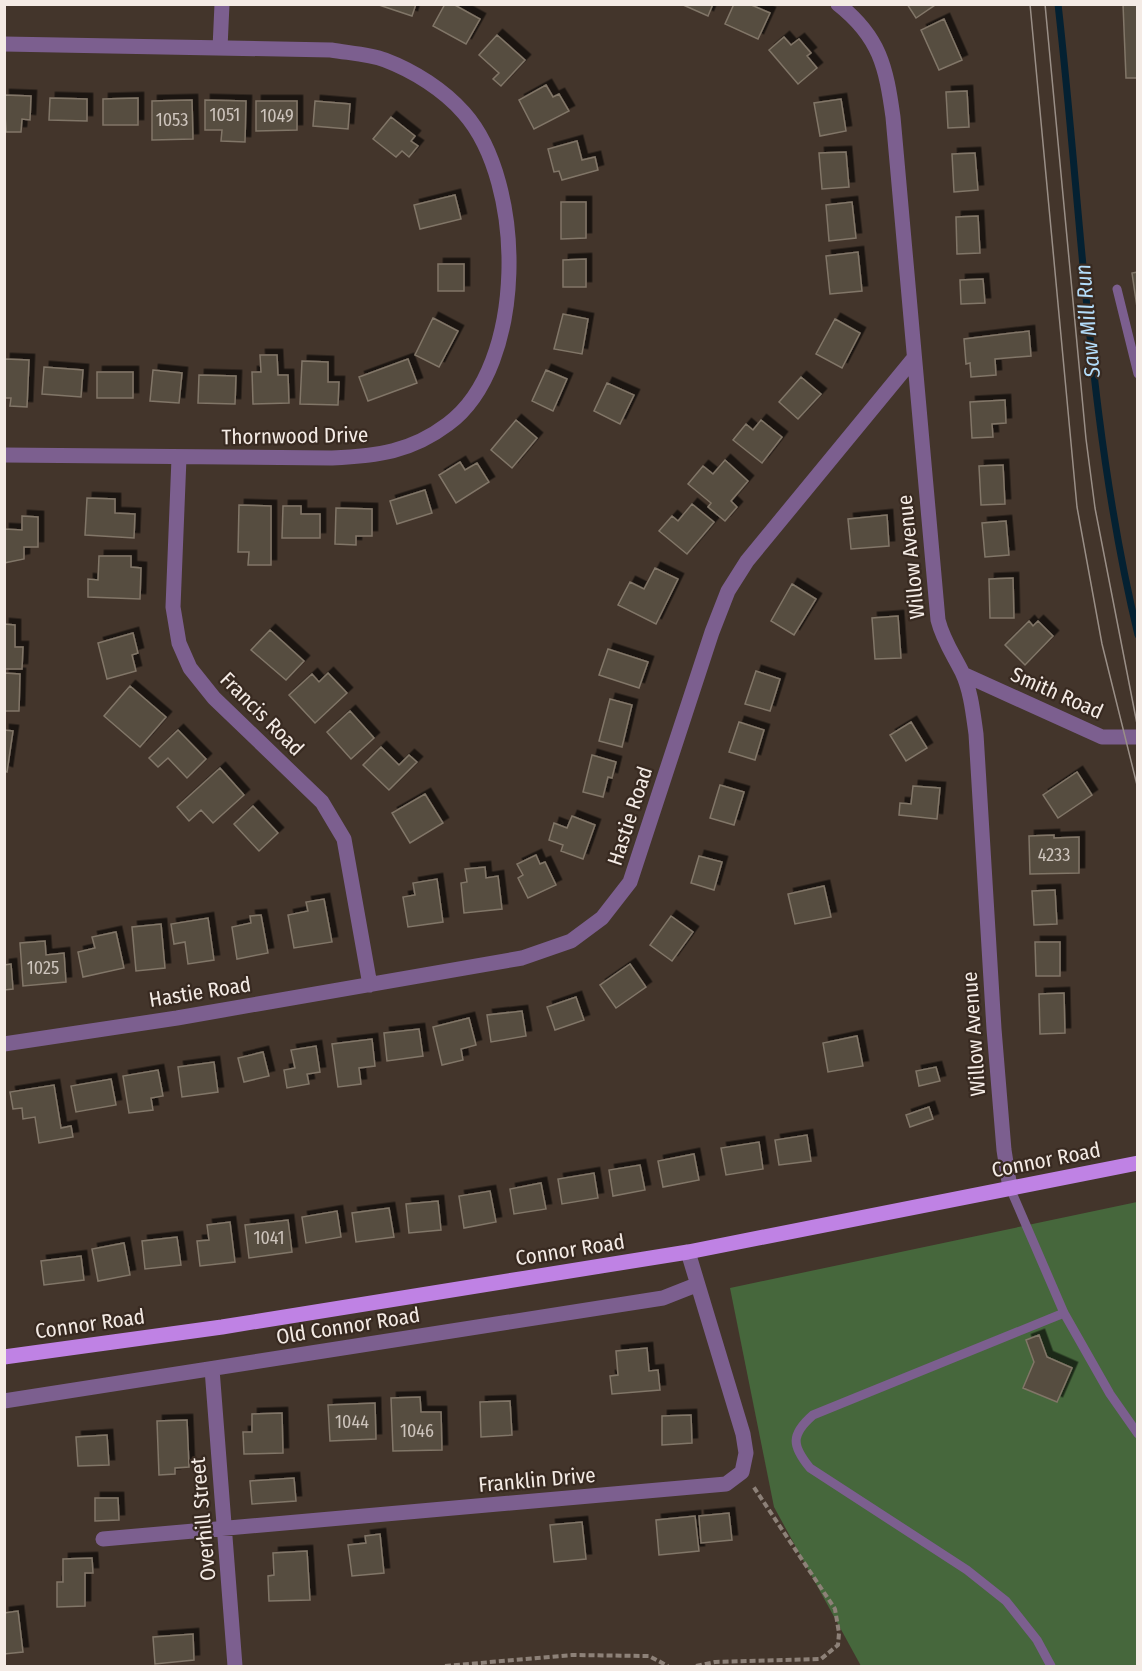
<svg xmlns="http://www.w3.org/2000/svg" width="1142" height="1671" font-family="'Fira Sans Condensed',sans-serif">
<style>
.green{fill:#46673c}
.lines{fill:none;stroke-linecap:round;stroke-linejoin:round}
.stream{stroke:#042132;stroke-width:7}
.building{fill:#574d3f;stroke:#817668;stroke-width:1.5;filter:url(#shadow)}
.path{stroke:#8d8178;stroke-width:4;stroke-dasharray:6 3;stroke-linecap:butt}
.service{stroke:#7c5f8f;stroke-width:9}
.minor{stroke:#7c5f8f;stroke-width:15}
.primary{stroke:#bf82e4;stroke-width:15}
.tram{stroke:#9a8f87;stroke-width:1.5}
.labels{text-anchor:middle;stroke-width:4.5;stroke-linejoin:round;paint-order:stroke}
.number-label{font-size:18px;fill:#cdc4bc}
.street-label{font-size:21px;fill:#f4ebe5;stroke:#382a21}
.water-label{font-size:22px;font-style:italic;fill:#b3dcf9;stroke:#382a21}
</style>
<defs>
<filter id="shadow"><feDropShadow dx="5.5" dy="-5.5" stdDeviation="0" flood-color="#0009"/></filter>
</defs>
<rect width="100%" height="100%" fill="#43352b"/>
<!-- green -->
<path class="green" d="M1137 1202V1666H861L774 1507 730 1288Z"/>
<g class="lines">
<!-- stream -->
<path class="stream" d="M1058 4C1082 215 1088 428 1138 635"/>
</g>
<!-- building -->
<path class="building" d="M376 4H416L412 16Z
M445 4H453L480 19 466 44 433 26Z
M681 4H713L708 16Z
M734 4H749L770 13 758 39 725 24Z
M907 4H935V5L916 18Z
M1123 4H1138V78H1126Z
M944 19 962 60 939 70 921 30Z
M497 35 525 60 501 86 493 79 499 73 479 55Z
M784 37 791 45 799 39 811 53 807 56 817 68 798 84 769 50Z
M546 85 553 97 559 94 569 111 534 129 519 100Z
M967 91 969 127 948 128 946 92Z
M4 95 31 96 30 120 22 119 21 132H6Z
M50 98 87 99V121L49 120Z
M138 98V125H103V99Z
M841 99 846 131 820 136 814 103Z
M192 100 193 139 152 140V101Z
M205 100 246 101 245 142 221 141 222 130H205Z
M256 101H297V130L256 131Z
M315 101 350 104 348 129 313 126Z
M391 117 415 136 411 141 418 146 409 157 402 151 396 157 373 139Z
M577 141 582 160 595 157 598 170 562 180 559 171 554 172 548 149Z
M846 152 849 187 822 189 819 153Z
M975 153 978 190 954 192 952 154Z
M455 195 461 219 420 229 414 205Z
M561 202H586V238L561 239Z
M852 202 856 238 829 241 826 205Z
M978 216 980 253 957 254 956 217Z
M858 252 862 291 830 294 826 256Z
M586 259V287H563V260Z
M438 264H464V291H438Z
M1138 272V314L1132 273Z
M983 279 985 303 961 304 960 280Z
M563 314 588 319 582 354 554 349Z
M433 318 458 331 439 367 415 355Z
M835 319 860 333 842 368 816 354Z
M1029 331 1031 356 995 359 996 375 971 377 970 363 966 364 964 339Z
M260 355H277L278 375H288L289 403 253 404 252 372H261Z
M5 359 29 360 27 407 10 406 11 398H4Z
M408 359 417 383 368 401 359 377Z
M302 361 328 362V382H339L338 405 300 404Z
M44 367 83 370 81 397 42 394Z
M153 370 182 373 179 403 150 401Z
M546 370 567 379 553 411 532 401Z
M97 372H133V398H97Z
M199 375 236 376 235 404 198 403Z
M801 377 821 394 798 419 779 402Z
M607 383 634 395 620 424 594 411Z
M1005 400 1006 423 992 424 993 437 972 438 970 402Z
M516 420 537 438 512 468 491 450Z
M761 420 782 437 762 463 733 440 746 424 753 430Z
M725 460 748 481 731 501 737 507 725 521 708 507 711 503 688 484 703 466 713 474Z
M460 462 465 470 477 463 489 482 456 503 439 475Z
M1003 465 1005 504 981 505 979 466Z
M425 490 432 513 397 524 390 501Z
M87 498 115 499V513L135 514 134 538 85 535Z
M692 504 714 522 687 554 659 531 672 516 678 521Z
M239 505 271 506V565H248L249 552H238Z
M283 506H301V514H320V538H282Z
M336 508 372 509V536H356V545L335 544Z
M887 515 889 546 851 549 848 519Z
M22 516 38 517V547H24V559L4 563V529L22 530Z
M1006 521 1009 555 985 557 982 523Z
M99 556H131V567L141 568 140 599 88 597V579L98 580Z
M655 568 678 579 656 624 618 605 630 582 644 589Z
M1013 578 1014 618H990L989 579Z
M792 584 816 599 794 635 771 621Z
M898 616 901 658 875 659 872 618Z
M1029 621 1033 626 1038 621 1053 636 1025 665 1005 645Z
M4 624 15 625V647H23L22 669H4Z
M270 630 304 661 286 680 251 650Z
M133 633 138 653 132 655 136 671 107 679 98 643Z
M608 649 648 662 639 688 599 675Z
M756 671 780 679 770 711 745 704Z
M4 673 20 674 19 711H4Z
M328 673 347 693 315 723 289 695 312 674 319 682Z
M130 686 166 717 140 747 104 716Z
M610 699 632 705 622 747 599 741Z
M350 711 374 738 351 759 327 732Z
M739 722 764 730 755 760 729 752Z
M911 722 927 748 906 761 890 735Z
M4 730 13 731 7 772 4 771Z
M178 730 206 759 187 778 168 758 158 767 149 758Z
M381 747 399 765 409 755 417 762 389 790 363 765Z
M592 755 616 762 612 778 608 777 603 797 583 792Z
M220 768 244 795 213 823 201 810 189 821 177 807Z
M1077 772 1092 795 1058 818 1043 795Z
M720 785 744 792 734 825 710 818Z
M913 786 940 788 937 819 899 815 900 803 911 804Z
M425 794 443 823 410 843 392 813Z
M253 806 278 833 259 851 234 824Z
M572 816 595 825 583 859 561 851 563 845 549 840 554 823 567 828Z
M1054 835V838L1079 837V873L1030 874 1029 836Z
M536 855 540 864 545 862 556 885 528 898 518 878 523 875 517 864Z
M699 856 722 862 714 890 691 883Z
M485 867 486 878 498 876 502 909 464 913 461 883 467 882 465 869Z
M437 879 443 922 408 927 403 897 415 895 413 883Z
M824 886 831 917 795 924 788 894Z
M1055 890 1057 924 1034 925 1032 891Z
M324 899 332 942 294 948 288 915 308 911 306 902Z
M261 915 268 953 237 959 232 927 251 923 250 916Z
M671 916 693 932 672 961 650 945Z
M208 918 214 960 188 964 185 942 174 944 171 924Z
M161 924 165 968 136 971 132 927Z
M116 932 124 968 83 977 78 952 95 948 92 937Z
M45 941 46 955 64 953 66 982 23 986 20 943Z
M1035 942H1060V976H1036Z
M11 964 13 989 4 990V965Z
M630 964 646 987 616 1008 600 985Z
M1064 993 1065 1033 1040 1034 1039 994Z
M576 997 584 1020 555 1030 547 1007Z
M522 1011 526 1036 491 1042 487 1015Z
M469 1018 476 1045 461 1049 463 1060 442 1065 433 1027Z
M419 1029 423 1056 387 1061 384 1033Z
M857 1036 863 1066 828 1072 823 1043Z
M372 1039 375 1066 359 1068 361 1084 338 1087 332 1044Z
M316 1046 320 1072 307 1074 309 1084 287 1088 284 1070 295 1068 291 1050Z
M263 1052 269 1076 244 1082 238 1058Z
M214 1062 218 1092 182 1097 178 1067Z
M936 1067 940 1081 919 1086 916 1071Z
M158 1070 163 1096 151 1098 153 1110 129 1113 123 1076Z
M111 1079 116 1105 76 1112 71 1086Z
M54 1085 61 1128 71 1126 73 1137 39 1143 35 1117 23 1119 22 1108 13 1109 10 1092Z
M929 1107 933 1119 910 1127 906 1115Z
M807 1135 811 1161 779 1165 775 1140Z
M759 1142 763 1169 726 1175 721 1148Z
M694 1154 699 1180 663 1187 658 1161Z
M640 1165 645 1190 613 1196 609 1170Z
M594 1173 598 1198 562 1204 558 1179Z
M541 1183 546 1209 514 1214 510 1189Z
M490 1191 496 1222 464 1228 459 1196Z
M438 1201 441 1230 409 1233 406 1204Z
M389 1208 394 1237 356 1242 352 1213Z
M337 1211 341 1237 306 1243 302 1217Z
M288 1220 292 1252 249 1258 245 1225Z
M230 1222 235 1262 200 1266 197 1241 209 1240 207 1225Z
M177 1237 181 1265 145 1269 142 1241Z
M124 1243 130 1275 98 1281 92 1249Z
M81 1256 84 1280 44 1285 41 1261Z
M1039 1335 1047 1357 1072 1368 1057 1402 1023 1388 1034 1362 1026 1340Z
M647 1348 649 1371 658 1370 660 1390 612 1394 610 1376 618 1375 616 1351Z
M420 1397 421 1412H441L442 1450 393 1451 391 1398Z
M510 1401 512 1435 481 1437 480 1402Z
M375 1403 376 1439 330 1441 328 1405Z
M282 1413 283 1453 244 1454 243 1432H252V1414Z
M691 1415 692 1443 662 1445V1416Z
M187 1420 189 1467 175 1468V1474L159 1475 157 1421Z
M107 1435 109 1465 78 1466 76 1437Z
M294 1478 296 1501 252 1504 250 1481Z
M95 1498H118L119 1520 95 1521Z
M729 1513 732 1540 701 1543 699 1516Z
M695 1516 699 1551 659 1555 656 1520Z
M582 1522 586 1559 554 1562 550 1525Z
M380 1534 384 1573 352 1576 348 1545 366 1543 365 1536Z
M307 1551 310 1600 269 1601 268 1576 274 1575 273 1553Z
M92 1558 93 1573H85V1606L57 1607V1582H63V1559Z
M18 1611 23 1652 4 1654V1613Z
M193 1634 194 1660 155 1664 153 1637Z"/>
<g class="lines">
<!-- path -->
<path class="path" d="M445 1666 572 1655 649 1656 668 1666
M696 1666 715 1662 821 1659 838 1645 839 1633 835 1609 753 1486"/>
<!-- service -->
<path class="service" d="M1117 289 1138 374
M1010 1188 1064 1313 1110 1394 1138 1434
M1051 1666 1037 1640 1006 1601 967 1570 810 1468C792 1446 790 1435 813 1415L1064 1313"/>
<!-- minor -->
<path class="minor" d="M838 4C880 37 886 67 893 117L938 620C943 640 953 654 962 672 971 691 973 713 976 734L994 1029 1004 1150 1010 1188
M4 44 331 50C348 53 369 54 385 60 414 71 444 90 464 113 526 183 527 366 448 424 411 452 377 456 332 458L4 455
M220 48 222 4
M179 458 173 607 179 643 190 668 214 698 322 802 344 839 370 985
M963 674 1102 737H1138
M4 1044 177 1018 522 958 571 941 602 918 630 882 712 632 728 591 747 561 914 358
M212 1369 235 1666
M4 1401 663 1298 696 1285
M103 1539 726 1484 742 1472 746 1453 743 1434 688 1252"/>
<!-- primary -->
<path class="primary" d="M4 1357 222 1327 688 1252 1138 1163"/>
<!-- tram -->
<path class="tram" d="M1030 4 1077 507 1102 644 1138 789
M1045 4 1086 439 1095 508 1138 729"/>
</g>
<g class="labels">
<!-- number labels -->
<g class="number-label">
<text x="225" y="121">1051</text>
<text x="277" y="122">1049</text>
<text x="172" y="126">1053</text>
<text x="1054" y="861">4233</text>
<text x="43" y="974">1025</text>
<text x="269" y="1244">1041</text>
<text x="352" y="1428">1044</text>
<text x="417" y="1437">1046</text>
</g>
<!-- street labels -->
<g class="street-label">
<text transform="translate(295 436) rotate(-1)" y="7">Thornwood Drive</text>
<text transform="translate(911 557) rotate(-96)" y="7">Willow Avenue</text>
<text transform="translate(1057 693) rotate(24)" y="7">Smith Road</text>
<text transform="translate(262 714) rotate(45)" y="7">Francis Road</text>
<text transform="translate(630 816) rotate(-72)" y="7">Hastie Road</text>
<text transform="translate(200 992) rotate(-9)" y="7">Hastie Road</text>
<text transform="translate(974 1034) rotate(-94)" y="7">Willow Avenue</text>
<text transform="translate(1046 1160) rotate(-11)" y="7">Connor Road</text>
<text transform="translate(570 1250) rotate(-9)" y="7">Connor Road</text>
<text transform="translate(90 1324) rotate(-8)" y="7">Connor Road</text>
<text transform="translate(348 1326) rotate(-9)" y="7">Old Connor Road</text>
<text transform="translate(537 1480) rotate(-5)" y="7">Franklin Drive</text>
<text transform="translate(203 1519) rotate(-95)" y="7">Overhill Street</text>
</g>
<!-- water labels -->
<g class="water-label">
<text transform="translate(1087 321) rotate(-95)" y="8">Saw Mill Run</text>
</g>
</g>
<!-- border -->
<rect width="1142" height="1671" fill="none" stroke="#f4ebe5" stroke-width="12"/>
</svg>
